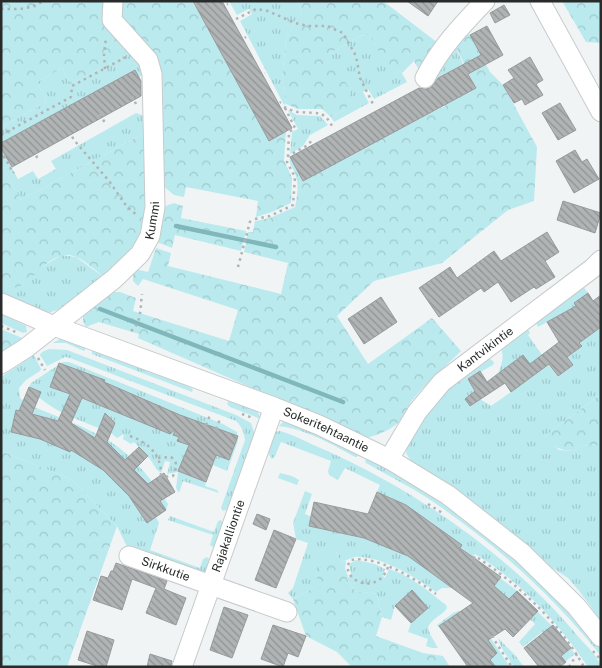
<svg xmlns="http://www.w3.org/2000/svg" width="602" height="668" font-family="'Public Sans',sans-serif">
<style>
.grass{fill:url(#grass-tufts)}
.forest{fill:url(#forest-crowns)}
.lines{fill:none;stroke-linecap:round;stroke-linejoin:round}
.stream{stroke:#80b7bb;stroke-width:4.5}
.building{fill:url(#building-back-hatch);stroke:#979b9c}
.minor-casing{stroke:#c7cbcb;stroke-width:21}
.path{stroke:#b1b4b5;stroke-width:2.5;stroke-dasharray:2.5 4;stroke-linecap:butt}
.minor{stroke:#fff;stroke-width:19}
.labels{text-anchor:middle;stroke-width:4.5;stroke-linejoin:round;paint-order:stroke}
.street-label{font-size:12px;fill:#292b2b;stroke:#fff}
</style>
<defs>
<pattern id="grass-tufts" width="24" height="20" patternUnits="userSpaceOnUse" patternTransform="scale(1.25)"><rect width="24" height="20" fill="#baeaee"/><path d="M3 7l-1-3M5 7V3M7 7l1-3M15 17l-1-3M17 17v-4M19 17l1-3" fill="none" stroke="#a0c9cc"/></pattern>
<pattern id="forest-crowns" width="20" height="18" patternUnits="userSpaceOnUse" patternTransform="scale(1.25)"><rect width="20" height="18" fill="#baeaee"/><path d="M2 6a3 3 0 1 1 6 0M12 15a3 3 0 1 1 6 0" fill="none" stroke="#a0c9cc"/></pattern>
<pattern id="building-back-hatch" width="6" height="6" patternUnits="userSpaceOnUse" patternTransform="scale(1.25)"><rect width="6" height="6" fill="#b0b4b5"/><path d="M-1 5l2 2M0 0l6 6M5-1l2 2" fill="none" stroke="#8f9393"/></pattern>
</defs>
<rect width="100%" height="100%" fill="#f0f4f5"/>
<!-- grass -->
<path class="grass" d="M229 1H297L302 11 286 39 282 79 286 104 284 105 240 21 252 14 249 9 237 15Z
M368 32 392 75 400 70 407 82 374 99 368 89 363 92 369 103 334 122 331 117 346 109 330 53Z
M454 43 463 64 433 80Z
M135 50 145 65 143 75 139 77 135 70 1 143V127L47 102 37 82 62 68 71 84Z
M288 110 297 115 320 116 328 125 310 135 303 146 290 154 292 132 298 129Z
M136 113 145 116 148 131 21 200 1 163V148L18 179 33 171 38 179 56 169 51 161Z
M61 255 76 257 105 278 66 307 48 313 1 296V285C26 291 23 282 40 269 46 264 54 260 61 255Z
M582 285 588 293 574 303 595 331 601 327V394L545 436 559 450 574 451 581 445 597 446 601 438V621L580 592 568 578 546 564 412 463 406 453 408 443 438 395 486 356 494 362 493 365 468 379 480 399 491 406 511 392 498 374C502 363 505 357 500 346L528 329 530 333 528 335 557 376 573 365 567 357 582 346 572 333 567 311 538 327 535 320Z
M1 313 26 326 27 332 23 333 1 323Z
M60 339H67L86 346 85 350 84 351 66 343H53Z
M49 349 67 350 236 415 251 423 255 435 229 509 223 511 221 508 245 440C244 432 242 427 236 421L70 358 65 357 47 366 40 355 42 352Z
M92 349 173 378 193 389 192 392 92 354Z
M34 355 41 369 40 371 26 380 19 388 20 398 27 404C55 416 85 426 111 442 134 457 153 481 168 504L166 510 156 517 159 523 150 550 200 568 203 559 207 557 211 561 206 574 129 551 117 526 71 479 1 451V377Z
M63 362H69L223 424 237 432 238 441 227 471 213 465 211 469 184 459 178 471 206 482 205 486 217 490 219 493 183 481 179 493 176 488 178 472 167 474 170 462 165 461 161 473 157 470 150 459 134 442 131 444 123 439 124 434 117 438 111 433C83 421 49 412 29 387L31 383Z
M228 401 257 410 261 419 230 407 227 404Z
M283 422 300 426 359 454 357 457H355C331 444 306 429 279 426Z
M280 431C295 435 310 444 325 450 417 491 511 556 576 634 583 643 598 655 601 667H588C558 622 521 582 475 554L472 557 451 539 392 500V498L377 492 380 485 345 468 338 480 329 475 328 471 331 461 281 442 275 456 272 459C264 451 271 441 274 432Z
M368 457C397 474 428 491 455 511 507 547 562 599 601 649V656C552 594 494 543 429 499 409 486 387 475 366 463L365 461Z
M280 473 292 476 299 480 297 485 278 478Z
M305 491 312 494 305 514 359 537 364 513 374 516 365 538 407 555 438 578 453 559 454 588H442L436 592C417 578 383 557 359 557 351 556 348 561 341 562L336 552 314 588 293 599 288 593 293 588 308 543 296 539 293 523Z
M170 516 214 532 218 521 221 520 224 524 216 544 213 547 210 545 213 535 168 520Z
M356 560 375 564 385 569 383 576 385 578 389 569C411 576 428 591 446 605L447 608C442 616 433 617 428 627L430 634 438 648H432L426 646 428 639 408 632 411 623 428 608 413 591 395 606 391 620 382 617 377 594 355 591 347 579 351 574 349 564Z
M476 560 516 590 552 626 575 654 566 661 542 632 523 647 519 642 535 624 507 598 469 570Z
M458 611H466L490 637 510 667H467L465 663 484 650 458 613 438 627 437 625 453 613Z
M498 638 515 655 524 667H514L501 647Z"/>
<!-- forest -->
<path class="forest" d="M1 1H106L135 50 71 84 62 68 37 82 47 102 1 127Z
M116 1H193L269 141 286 131 284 160 292 178 291 203 272 212 256 217 258 201 186 187 184 197 174 195 162 185 157 74 120 28Z
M297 1H383L438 43 428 54 419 70 414 61 402 73 400 70 392 76 368 32 330 53 351 92 346 109 331 117 322 109H298L286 104 282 79 286 39 302 11Z
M562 1H601V43L586 42Z
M463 32 470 35 490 72 503 85 537 147 534 201 508 210 442 263 374 281 337 316 368 364 432 318 461 351C445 367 428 381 414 398 408 404 407 412 402 418 395 429 378 435 366 438L138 338 139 334 99 322 86 327 83 322V315L108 292H120L136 298 133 311 229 341 238 310 143 279 138 286 133 281V275L135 269 148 272 156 248 171 253 168 266 281 294 288 263 244 252 248 232H253L255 221 270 218 295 207C297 198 299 186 296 177 295 169 288 165 290 157L303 180 428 110 430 113 445 106 444 102 459 97 476 88 454 43Z
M148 131C148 174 153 220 128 257 123 265 112 271 105 278 96 271 86 261 76 257 50 246 34 284 17 287 12 288 6 286 1 285V163L21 200Z
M174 203 183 206 181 218 246 231 241 251 175 235 172 248 157 242 163 207Z
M1 329 22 338 23 342 1 359Z
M601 394V438L597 446 581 445 574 451C560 450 553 448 545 436Z
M1 451 71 479 117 526 67 667H1Z
M326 549 336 552 341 562 346 561 345 569 348 576 347 579 355 591 377 594 382 617 376 636 423 653 443 656 450 667H352L337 652 306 636 293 599 314 588Z"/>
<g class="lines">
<!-- stream -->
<path class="stream" d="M176 226 276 247
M100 309 343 402"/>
</g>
<!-- building -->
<path class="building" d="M193 1H222L292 128 269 141Z
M407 1H438L428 16Z
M504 5 510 15 495 23 490 13Z
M487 26 503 55 468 74 476 88 303 181 290 157 419 88 425 89 430 88 438 78 481 55 470 35Z
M530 57 543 80 536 84 543 95 525 105 522 99 514 103 503 85 514 78 508 70Z
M135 70 141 81V96L12 167 1 148V143Z
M560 103 576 130 558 140 542 113Z
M575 150 582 162 587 159 599 179 574 193 556 161Z
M563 201 601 213 595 233 557 220Z
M547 232 559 252 545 261 555 277 536 289 534 287 511 302 498 282 484 292 481 288 439 317 419 288 450 267 457 278 494 251 501 261Z
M588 293 593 301 601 295V327L579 343 582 346 567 357 573 365 558 376 549 364 511 392 505 383 470 406 465 399 475 391 468 379 480 371 487 382 523 355 530 364 559 342 547 322 576 306 574 303Z
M381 297 397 322 364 344 348 319Z
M59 363 105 380 104 382 180 415 238 436 229 460 216 455 206 482 178 471 189 445 177 441 179 437 173 435 176 429 170 434 82 398 71 423 95 438 105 413 115 423 107 442 125 460 139 447 148 456 134 470 148 484 164 473 175 492 160 501 166 510 147 523 129 496 103 470 71 450 70 452 40 439 11 432 16 410 19 411 29 387 41 392 32 414 58 421 70 394 50 387Z
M377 492 406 505 462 545 460 548 501 577 494 586 509 599 517 591 538 611 513 637 505 629 488 640 497 653 490 660 496 667H468L439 626 473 603 408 556 364 538 309 526 314 502 368 514Z
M257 514 270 519 266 530 253 524Z
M274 530 296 539 276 588 255 580Z
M116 563 167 581 164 589 186 598 176 625 146 613 156 588 132 579 122 610 93 600 101 576 108 578 111 571H113Z
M412 590 428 608 411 623 395 606Z
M224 607 248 615 232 658 210 650Z
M273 625 306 636 298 657 288 653 283 667 261 659Z
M553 625 571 648 561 656 566 662 560 667H539L524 648Z
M87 631 114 640 106 667H100L78 660Z
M150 654 172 661 171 667H147Z"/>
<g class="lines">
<!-- minor casing -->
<g class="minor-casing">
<g id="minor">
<path d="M540 1 601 112"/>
<path d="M425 78C440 48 462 25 485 1"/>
<path id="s1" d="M1 303 54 326 274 407 319 425 389 459 448 495 522 553 576 606 601 637"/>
<path id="s2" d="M1 364 26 348 114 279 140 254 150 236 155 207 152 74 148 60 112 20 113 1"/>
<path id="s3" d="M389 459 417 412 442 382 593 268 601 260"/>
<path id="s4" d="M129 556 287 612"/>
<path id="s5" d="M182 667 274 407"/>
</g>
</g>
<!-- path -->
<path class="path" d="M221 7 228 4
M1 9C16 9 31 10 43 1
M236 19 256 9 268 11 295 23 308 26H327L343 33 356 56 360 78 374 106
M239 41 246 37
M105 69 104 54 106 38
M259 76 265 73
M132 96 136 104
M274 106 281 102
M284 107C289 109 294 112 299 112 317 114 324 109 333 128
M285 108 295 128 289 132 288 156
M100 114 105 123
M69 131 74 140 109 181 127 207 137 215
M1 135 71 97 72 86 126 57
M1 150 13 173 14 172
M33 150 38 159
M255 219 270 216 293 205 295 177 287 162 288 156 308 145 312 140
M238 267 251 218
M1 326 18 333
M131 331C142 322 140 308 142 294
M38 358 45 370
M242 414 253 418
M206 425 210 415
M216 429 220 419
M130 436C153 444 166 461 159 486
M158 458 171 457C179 464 176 468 173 476L161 477
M428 504 444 514
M470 564 475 556C518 584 559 622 584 667
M388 567C376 600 336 576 351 560 377 555 416 579 436 594
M492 629 493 638 512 667
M593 651 601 660
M569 667 577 654"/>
<!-- minor -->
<use href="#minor" class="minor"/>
</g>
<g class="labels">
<!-- street labels -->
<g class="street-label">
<text dy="4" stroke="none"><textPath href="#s2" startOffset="214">Kummi</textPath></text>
<text dy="4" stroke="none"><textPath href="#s3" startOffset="148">Kantvikintie</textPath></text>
<text dy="4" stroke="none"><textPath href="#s1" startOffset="349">Sokeritehtaantie</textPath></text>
<text dy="4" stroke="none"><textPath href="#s5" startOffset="139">Rajakalliontie</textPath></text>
<text dy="4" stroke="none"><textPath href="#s4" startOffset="39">Sirkkutie</textPath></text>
</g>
</g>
<!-- border -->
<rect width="602" height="668" fill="none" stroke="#292b2b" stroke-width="5"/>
</svg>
